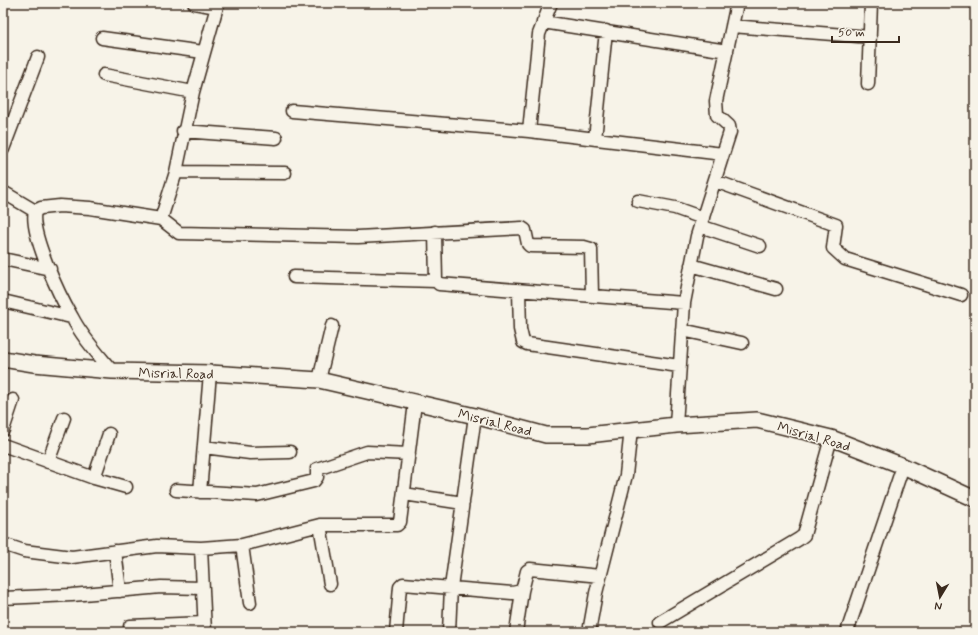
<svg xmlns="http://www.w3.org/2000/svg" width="978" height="635" font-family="Mynerve,sans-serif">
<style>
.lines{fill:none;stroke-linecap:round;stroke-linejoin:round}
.minor-casing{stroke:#3b2a1e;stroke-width:15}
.major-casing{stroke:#3b2a1e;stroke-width:18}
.minor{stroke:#f7f3e8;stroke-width:12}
.major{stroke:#f7f3e8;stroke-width:15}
.labels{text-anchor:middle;stroke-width:3;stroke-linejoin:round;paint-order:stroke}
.street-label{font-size:14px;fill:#3b2a1e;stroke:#f7f3e8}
</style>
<rect width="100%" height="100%" fill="#f7f3e8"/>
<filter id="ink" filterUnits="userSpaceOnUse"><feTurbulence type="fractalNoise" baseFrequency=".025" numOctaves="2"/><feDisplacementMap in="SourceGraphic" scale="8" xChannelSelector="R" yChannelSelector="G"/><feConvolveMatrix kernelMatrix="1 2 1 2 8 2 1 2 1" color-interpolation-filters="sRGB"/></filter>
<g filter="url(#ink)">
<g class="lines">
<!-- minor casing -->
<g class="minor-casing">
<path id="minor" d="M194 3 217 7
M543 22 727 51
M732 26 870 37
M102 38 203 52
M104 75 193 92
M868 84 871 3
M292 111 529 131 723 154
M183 131 276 138
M529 131 539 34 551 3
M595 139 606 31
M3 149 38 57
M176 172 285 173
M715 181 836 225 833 248 845 259 961 295
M3 192 35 211
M638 201 675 208 703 218
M161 219 176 172 193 92 218 3
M700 226 760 246
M435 232 436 281 439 284 684 303
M3 259 50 269
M691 265 776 289
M294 277 436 281
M519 291 520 329 523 342 527 344 679 366
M3 301 71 317
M682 330 742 343
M112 371C98 354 82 337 72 317 60 297 29 232 35 211L41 208 60 206 90 208 161 219 179 233 358 237 522 228 525 230 528 244 530 246 584 247 591 249 592 295
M319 380 332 326
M676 425 684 303 697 236 730 132 729 126 717 115 716 101 737 3
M3 430 13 400
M3 445 94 478 126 487
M204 447 250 453 290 452
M48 462 64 418
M94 478 109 434
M176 490 257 495 314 481 317 477V469L367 452 409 454
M200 492 210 373
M404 494 463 503
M320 525 330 584
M3 544 24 551 72 557 157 546 201 548 242 545 320 525H397L400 522 415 403
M242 545 250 603
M201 548 205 632
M115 551 120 591
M3 598 72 595 161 587 202 588
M660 622 799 539 804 535 831 438
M130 626 204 623
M396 632 400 587 403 584 512 593 522 591 527 571 530 569 600 576
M449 632 451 587 475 416
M516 632 522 591
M589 632 596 593 626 475 631 429
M847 632 903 466"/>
</g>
<!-- major casing -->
<g class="major-casing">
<path id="major" d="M3 359 34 364 112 371 210 373 319 380 475 416 546 435H588L676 425 757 420 831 438 903 466 975 499"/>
</g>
<!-- minor -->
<use href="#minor" class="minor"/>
<!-- major -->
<use href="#major" class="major"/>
</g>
</g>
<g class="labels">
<!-- street labels -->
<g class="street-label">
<text transform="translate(176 373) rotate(1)" y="5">Misrial Road</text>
<text transform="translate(495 422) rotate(14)" y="5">Misrial Road</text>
<text transform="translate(814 436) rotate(16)" y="5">Misrial Road</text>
</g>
</g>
<!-- margin -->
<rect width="978" height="635" fill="none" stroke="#f7f3e8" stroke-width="16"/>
<rect x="8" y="8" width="962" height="619" fill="none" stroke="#3b2a1e" stroke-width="1.5" filter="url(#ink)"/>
<!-- north arrow -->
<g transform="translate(940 597) rotate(190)" stroke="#f7f3e8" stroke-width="3" paint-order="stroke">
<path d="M0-3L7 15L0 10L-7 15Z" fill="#3b2a1e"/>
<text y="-6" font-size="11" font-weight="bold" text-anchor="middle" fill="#3b2a1e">N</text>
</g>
<!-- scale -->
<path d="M832 36v6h67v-6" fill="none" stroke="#3b2a1e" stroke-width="2"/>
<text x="838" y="36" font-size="12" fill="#3b2a1e" stroke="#f7f3e8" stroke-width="3" paint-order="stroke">50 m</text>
</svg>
